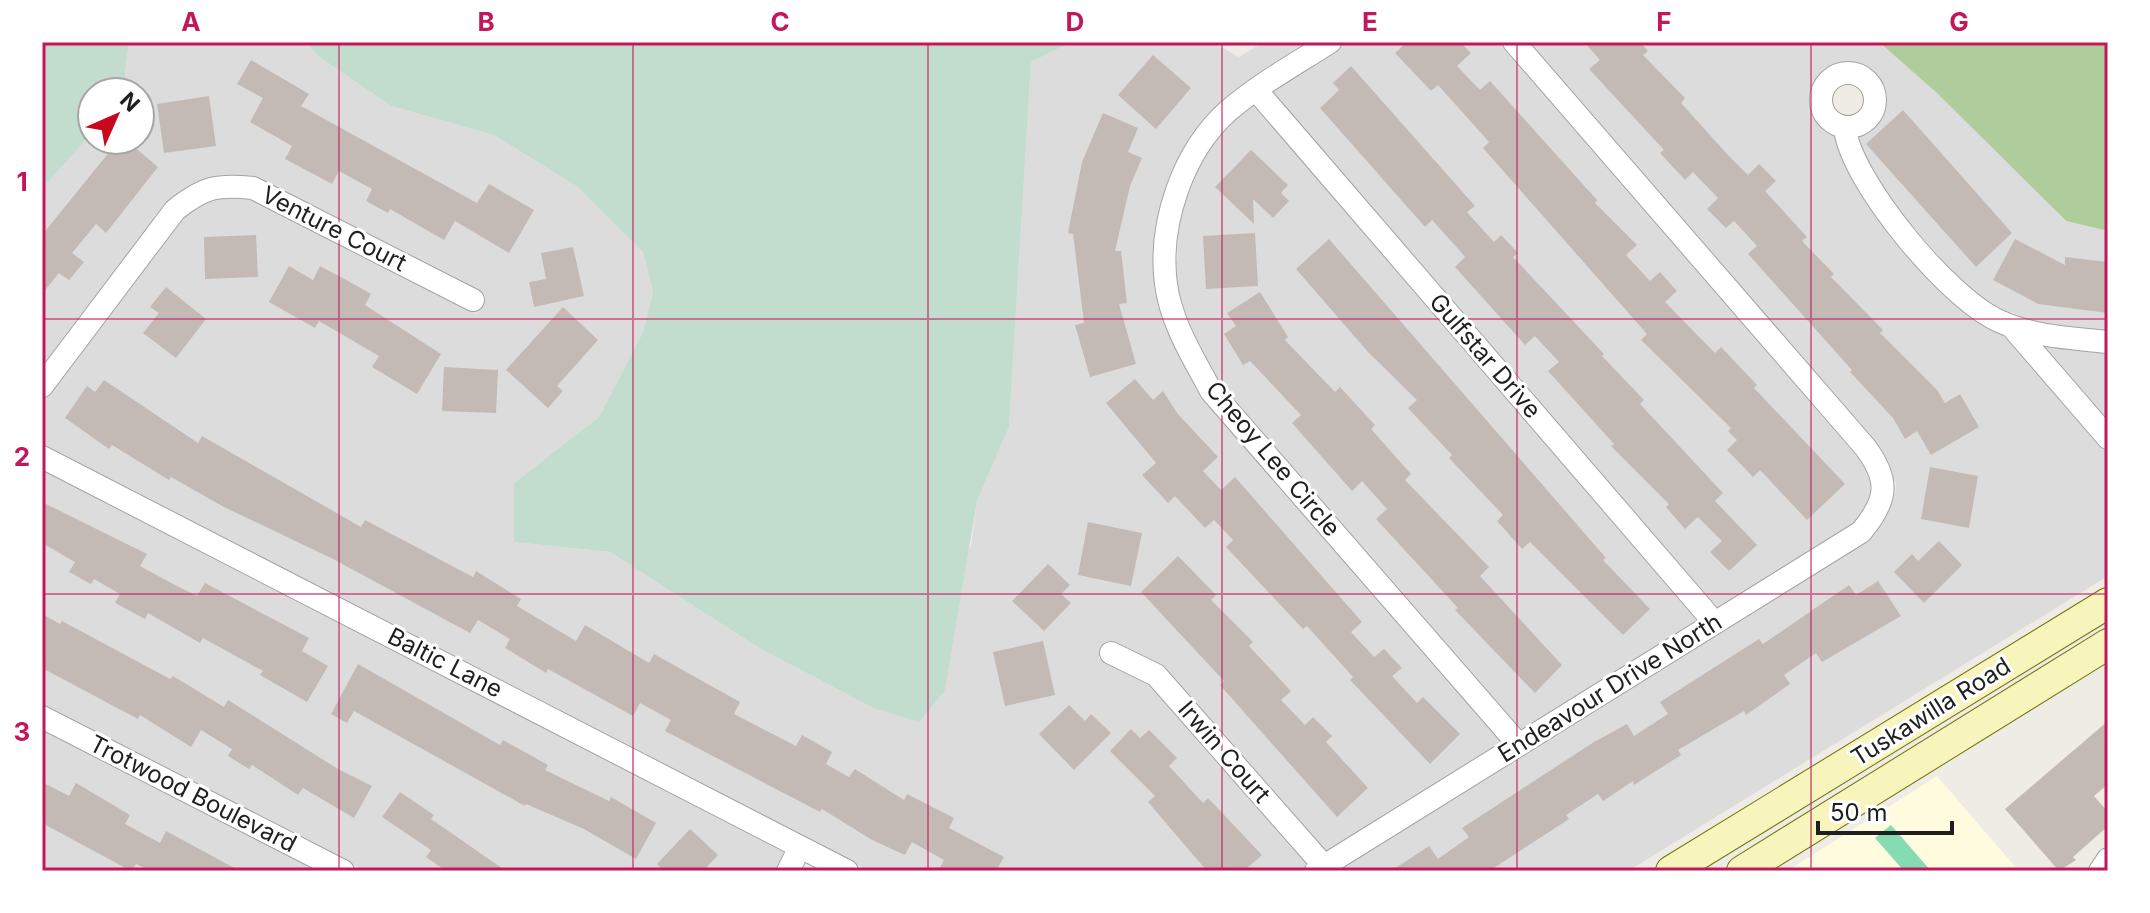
<svg xmlns="http://www.w3.org/2000/svg" width="2150" height="913" font-family="Inter,sans-serif">
<style>
.residential{fill:#dddcdc}
.education{fill:#fefbdf}
.forest{fill:#afcd9b}
.wetland{fill:#c2ddce}
.pitch{fill:#85dcb2}
.building{fill:#c4bab5}
.lines{fill:none;stroke-linecap:round;stroke-linejoin:round}
.minor-casing{stroke:#a3a3a3;stroke-width:24}
.secondary-casing{stroke:#727308;stroke-width:32}
.minor{stroke:#fff;stroke-width:22}
.secondary{stroke:#f7f5bb;stroke-width:30}
.grid{fill:none;stroke:#c2185b;stroke-width:2;stroke-opacity:0.55}
.labels{text-anchor:middle;stroke-width:6;stroke-linejoin:round;paint-order:stroke}
.street-label{font-size:24px;fill:#1f1f1f;stroke:#fff}
.neatline{fill:none;stroke:#c2185b;stroke-width:3}
.grid-label{font-size:26px;text-anchor:middle;font-weight:bold;fill:#c2185b}
</style>
<rect width="100%" height="100%" fill="#efebe5"/>
<!-- residential -->
<path class="residential" d="M129 42H305L321 58 391 106 494 135 578 187 643 252 653 292 643 332 599 417 514 483V542L610 552 759 648 873 708 971 546 977 501 1009 427 1031 62 1072 42H1212L1239 57 1264 42H1313L1191 138 1171 177 1160 219 1156 284 1170 337 1204 398 1504 744 1327 854 1163 667 1108 641 1098 658 1149 683 1309 865 1299 871H870L804 838 42 446V401L182 217 198 204 221 195 249 198 476 313 486 296 258 179 223 175 191 186 42 370V189L92 133V140H140V92H123Z
M1347 42H1500L1870 471 1874 489 1868 510 1855 525 1717 609 1270 91Z
M1527 42H1879L1936 91 2065 221 2108 231V332L2038 325 2012 312 2001 311 1967 287 1891 203 1861 154 1857 136 1874 126 1885 105 1884 88 1878 76 1864 66 1847 63 1830 68 1816 81 1811 99 1814 117 1825 130 1836 135 1844 165 1874 215 1953 301 1989 328 2004 334 2108 453V576L1628 871H1334L1866 541 1884 520 1891 496 1895 494 1896 481 1892 480 1889 463 1872 440Z
M1253 103 1699 620 1522 733 1220 385 1188 327 1176 281 1179 219 1189 181 1207 147Z
M2041 345 2108 352V423Z
M42 468 787 852 777 871H366L42 706Z
M42 729 321 871H42Z"/>
<!-- education -->
<path class="education" d="M1937 776 2019 871H1787Z"/>
<!-- forest -->
<path class="forest" d="M1879 42H2108V231L2066 221 1936 92Z"/>
<!-- wetland -->
<path class="wetland" d="M42 42H129L123 92H92V133L42 189Z
M305 42H1072L1031 62 1009 427 977 501 945 690 919 722 873 708 759 648 610 552 514 542V483L599 417 643 332 653 292 643 252 578 187 494 135 391 106 321 58Z"/>
<!-- pitch -->
<path class="pitch" d="M1891 825 1931 871H1904L1875 838Z"/>
<!-- building -->
<path class="building" d="M1407 42H1460L1471 53 1457 66 1480 90 1490 81 1597 200 1595 203 1637 245 1626 255 1650 281 1660 272 1677 291 1665 302 1715 353 1721 347 1757 385 1754 388 1845 484 1807 520 1760 470 1753 477 1727 450 1737 440 1728 431 1731 428 1641 340 1647 334 1483 148 1489 142 1438 85 1431 91 1395 53Z
M1584 42H1640L1648 51 1643 55 1685 98 1681 103 1727 154 1748 175 1759 164 1776 181 1765 191 1807 237 1802 241 1834 274 1831 277 1883 330 1880 333 1937 390 1945 403 1960 394 1979 427 1931 455 1917 431 1905 439 1893 418 1850 372 1852 370 1748 254 1757 246 1734 221 1726 228 1707 209 1718 198 1693 172 1685 180 1660 153 1664 150 1589 69 1600 60Z
M1153 55 1191 88 1156 129 1118 95Z
M251 60 309 94 301 106 477 203 489 184 534 210 509 253 455 221 444 240 390 209 388 213 366 201 372 189 339 171 332 184 285 159 292 146 250 122 263 98 237 84Z
M1351 66 1475 206 1467 212 1483 230 1494 242 1501 235 1518 253 1513 257 1604 354 1602 356 1644 400 1640 404 1723 493 1715 501 1757 545 1729 571 1710 552 1722 541 1698 517 1685 529 1666 507 1669 504 1611 446 1614 444 1548 371 1559 362 1535 336 1525 345 1455 267 1465 257 1460 251 1432 220 1425 227 1320 108 1339 90 1333 83Z
M209 96 216 146 164 153 157 104Z
M1903 110 2012 233 1976 267 1866 144Z
M1103 113 1138 128 1128 152 1142 158 1130 186 1115 251H1121L1127 303 1119 304 1136 364 1090 377 1075 325 1084 323 1073 234 1068 233 1082 162Z
M119 140H126L158 167 106 233 96 224 72 253 84 262 69 280 59 273 42 294V235Z
M1251 150 1288 185 1281 193 1289 201 1273 218 1253 199 1254 224 1215 187Z
M1255 233 1258 286 1206 289 1203 236Z
M256 235 258 277 205 279 204 237Z
M1329 239 1606 558 1603 560 1650 609 1623 635 1530 542 1522 549 1497 521 1503 515 1449 458 1452 455 1408 408 1417 400 1368 352 1296 269Z
M2015 239 2065 265V257L2108 262V313L2038 304 1993 280Z
M573 247 584 296 534 307 529 282 546 279 541 253Z
M289 266 313 280 320 266 350 282 371 294 365 305 441 354 417 394 372 367 379 356 319 321 315 328 269 302Z
M166 287 206 319 176 358 143 333 159 313 150 307Z
M1260 292 1288 337 1285 340 1335 392 1340 387 1375 425 1371 429 1411 474 1405 480 1489 567 1480 576 1562 665 1535 693 1455 610 1458 608 1376 519 1387 509 1362 481 1352 491 1292 423 1301 415 1250 361 1243 365 1224 334 1236 326 1227 313Z
M563 307 598 340 557 386 563 391 548 408 506 370Z
M444 367 498 370 496 413 442 411Z
M1135 379 1153 400 1163 391 1177 413 1218 457 1203 471 1221 490 1235 477 1362 622 1351 632 1374 657 1384 649 1402 668 1392 676 1417 703 1423 697 1460 734 1430 764 1350 680 1353 677 1307 626 1303 629 1226 547 1233 540 1214 520 1205 528 1175 496 1168 503 1142 475 1156 463 1106 403Z
M104 380 198 443 202 436 361 527 365 520 473 577 476 571 521 599 517 606 576 641 585 625 649 663 654 654 740 702 734 714 796 746 802 735 832 752 826 764 849 777 855 769 904 800 907 794 954 818 949 828 1004 857 996 871H938L944 860 912 842 905 855 872 840 822 809 820 812 665 731 671 720 640 703 633 716 548 669 546 673 505 648 510 639 478 620 470 633 333 559 224 507 171 477 169 480 112 445 109 449 65 418 87 386 95 392Z
M1930 467 1978 476 1969 528 1921 519Z
M42 502 147 554 140 566 173 584 197 596 205 583 309 638 302 651 328 666 307 702 260 675 263 671 203 638 200 643 148 613 145 619 115 603 120 594 94 579 91 584 69 572 75 562 42 543Z
M1088 522 1142 533 1131 586 1078 575Z
M1939 541 1962 565 1924 603 1894 572 1912 554 1918 561Z
M1178 556 1216 595 1211 600 1253 642 1249 646 1291 691 1281 700 1305 725 1313 717 1332 736 1326 742 1368 788 1337 817 1220 685 1224 681 1141 592Z
M1048 564 1070 585 1061 594 1071 603 1044 631 1012 601Z
M1878 581 1901 616 1822 662 1816 653 1784 675 1790 684 1746 715 1744 711 1678 750 1681 755 1634 785 1633 781 1603 801 1598 794 1566 815 1569 819 1489 871H1391L1429 846 1438 859 1469 837 1462 828 1594 742 1627 724 1634 736 1668 714 1660 702 1759 639 1763 644 1849 585 1856 595Z
M42 614 60 624 62 621 170 679 173 676 224 707 228 700 338 769 372 786 354 818 303 788 298 795 252 765 249 769 228 756 232 749 201 730 191 747 140 715 138 719 42 668Z
M1043 641 1055 695 1005 706 993 652Z
M358 664 500 745 503 740 548 765 545 770 609 801 611 797 656 823 636 859 584 829 526 804 525 806 354 711 347 723 331 714Z
M1069 705 1085 721 1091 714 1111 733 1074 770 1039 734Z
M2108 721V784L2094 796 2108 812V826L2073 857 2076 860 2059 871 2005 809Z
M1131 729 1140 738 1149 730 1177 758 1169 766 1203 803 1208 798 1262 855 1244 871H1207L1148 802 1155 796 1110 751Z
M42 782 69 796 76 783 130 815 125 824 160 843 166 831 240 871H151L136 864 131 871 42 823Z
M400 792 434 815 431 819 506 871H446L426 857 431 850 382 817Z
M690 829 718 855 703 871H664L657 864Z"/>
<g class="lines">
<!-- minor casing -->
<g class="minor-casing">
<path id="minor" d="M1330 42C1296 64 1259 84 1228 111 1183 151 1158 224 1166 284 1171 323 1193 357 1211 391L1519 745
M1821 100a27 27 0 1 1 54 0a27 27 0 1 1-54 0Z
M1256 90 1714 622
M1845 128C1850 181 1950 300 1999 321 2034 337 2071 338 2108 342
M2012 327 2108 438
M42 386 175 210C204 187 217 184 253 188L473 300
M42 457 847 871
M1111 653 1156 675 1324 866
M42 717 343 871
M788 871 800 847
M1316 871 1861 532C1888 500 1890 480 1865 447L1514 42
M2100 871 2108 859"/>
</g>
<!-- secondary casing -->
<g class="secondary-casing">
<path id="secondary" d="M1671 871 2108 603
M1742 871 2108 644"/>
</g>
<!-- minor -->
<use href="#minor" class="minor"/>
<!-- secondary -->
<use href="#secondary" class="secondary"/>
</g>
<!-- grid -->
<path class="grid" d="M339 42V871M633 42V871M928 42V871M1222 42V871M1517 42V871M1811 42V871M42 319H2108M42 594H2108"/>
<g class="labels">
<!-- street labels -->
<g class="street-label">
<text transform="translate(334 229) rotate(27)" y="8">Venture Court</text>
<text transform="translate(1485 356) rotate(49)" y="8">Gulfstar Drive</text>
<text transform="translate(1273 459) rotate(50)" y="8">Cheoy Lee Circle</text>
<text transform="translate(445 663) rotate(27)" y="8">Baltic Lane</text>
<text transform="translate(1610 688) rotate(-32)" y="8">Endeavour Drive North</text>
<text transform="translate(1931 712) rotate(-32)" y="8">Tuskawilla Road</text>
<text transform="translate(1224 752) rotate(49)" y="8">Irwin Court</text>
<text transform="translate(193 794) rotate(27)" y="8">Trotwood Boulevard</text>
</g>
</g>
<!-- border -->
<rect width="2150" height="913" fill="none" stroke="#ffffff" stroke-width="88"/>
<!-- north arrow -->
<g transform="translate(116 116) rotate(45)"><circle r="38" fill="#ffffff" stroke="#a5a5a5" stroke-width="2"/>
<path d="M0-6L14 30L0 20L-14 30Z" fill="#c7071a"/>
<text y="-12" font-size="22" font-weight="bold" text-anchor="middle" fill="#1f1f1f">N</text>
</g>
<!-- scale -->
<path d="M1818 821v12h134v-12" fill="none" stroke="#1f1f1f" stroke-width="4"/>
<text x="1830" y="821" font-size="24" fill="#1f1f1f" stroke="#ffffff" stroke-width="6" paint-order="stroke">50 m</text>
<rect x="44" y="44" width="2062" height="825" class="neatline"/>
<g class="grid-label">
<text x="191" y="31">A</text>
<text x="486" y="31">B</text>
<text x="780" y="31">C</text>
<text x="1075" y="31">D</text>
<text x="1370" y="31">E</text>
<text x="1664" y="31">F</text>
<text x="1959" y="31">G</text>
<text x="22" y="191">1</text>
<text x="22" y="466">2</text>
<text x="22" y="741">3</text>
</g>
</svg>
